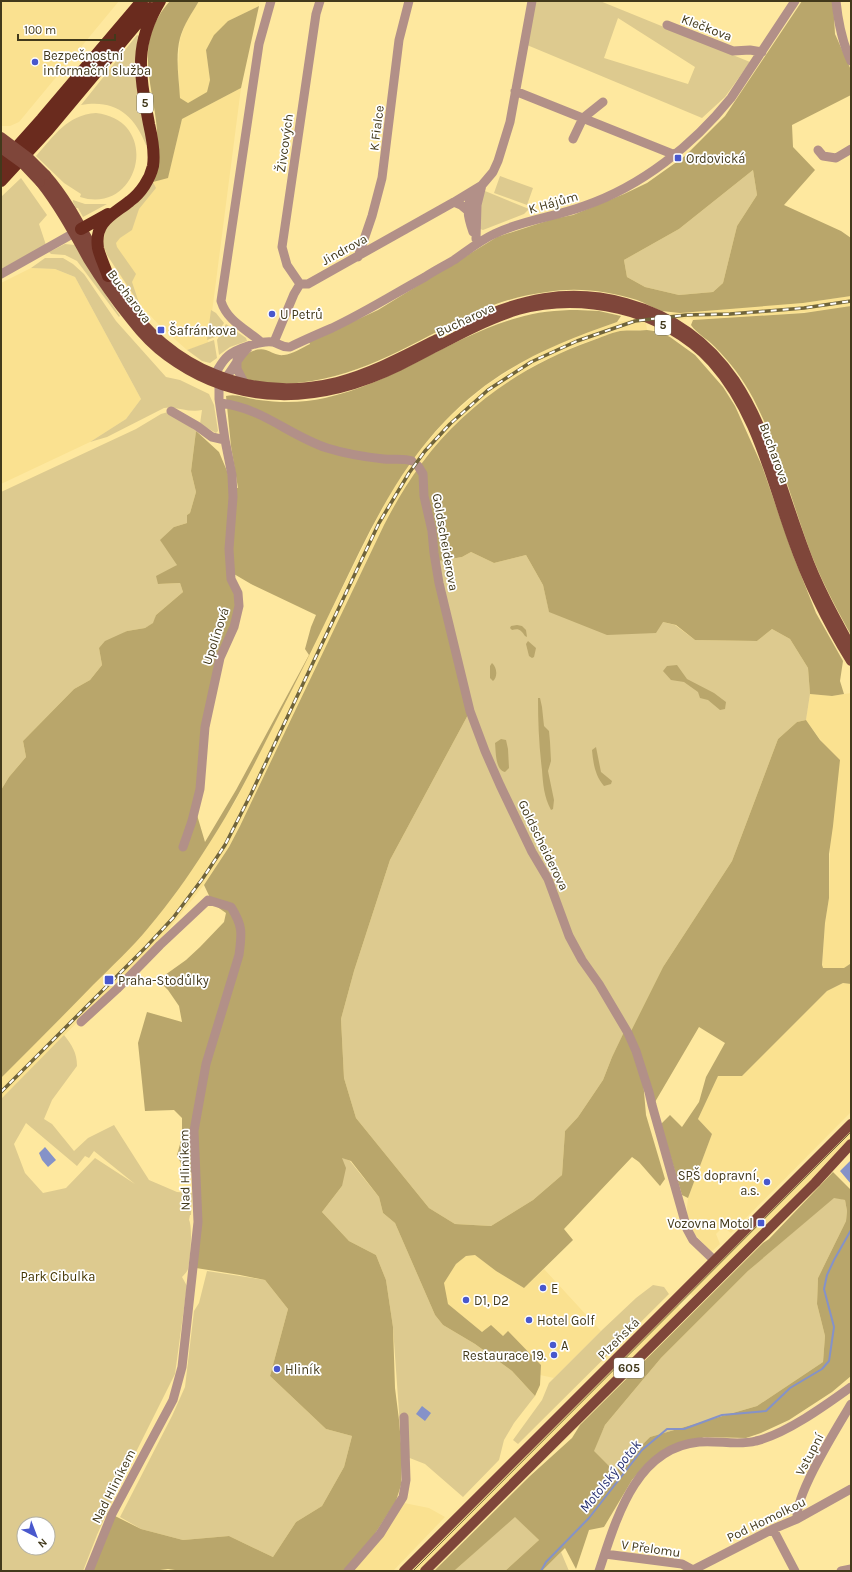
<svg xmlns="http://www.w3.org/2000/svg" width="852" height="1572" font-family="Karla,sans-serif">
<style>
.built{fill:#fae190}
.green{fill:#ddca8f;fill-rule:evenodd}
.forest{fill:#b9a66b;fill-rule:evenodd}
.water{fill:#8592c8}
.lines{fill:none;stroke-linecap:round;stroke-linejoin:round}
.stream{stroke:#8592c8;stroke-width:2}
.minor{stroke:#b29088;stroke-width:9}
.major{stroke:#7f463a;stroke-width:10}
.highway{stroke:#6a2b1e;stroke-width:12}
.tram{stroke:#70643b;stroke-width:1}
.rail-casing{stroke:#70643b;stroke-width:3.5}
.rail{stroke:#fff;stroke-width:2;stroke-dasharray:6;stroke-linecap:butt}
.major-bridge{stroke:#7f463a;stroke-width:10}
.poi-dot{fill:#4958cd;stroke:#fff;stroke-width:1.5}
.labels{text-anchor:middle;stroke-width:3.5;stroke-linejoin:round;paint-order:stroke}
.shield{fill:#fff;stroke:#7b745f;stroke-width:1}
.shield-label{font-size:12px;font-weight:bold;fill:#42391b}
.street-label{font-size:13px;fill:#42391b;stroke:#fff}
.poi-label{font-size:13px;fill:#42391b;stroke:#fff;text-anchor:start}
.park-label{font-size:13px;fill:#433502;stroke:#fff}
.water-label{font-size:14px;font-style:italic;fill:#293273;stroke:#fff}
</style>
<rect width="100%" height="100%" fill="#fee89f"/>
<!-- built -->
<path class="built" d="M1 1H119L19 122 10 126H1Z
M199 1H260L259 6 228 21 206 50 210 80 207 93 188 103 180 98 178 67 180 39 186 22Z
M241 88 208 343 187 350 160 326 137 301 114 266 104 248 153 182 168 177 182 119Z
M31 268 55 269 75 277 141 399 126 419 90 442 1 484V283Z
M851 296V306L830 310 730 319 693 320 687 317 686 319 646 323 647 330 620 331 603 337 578 345 533 366 491 394 453 427 429 454 413 476 384 525 255 797 229 847 207 881 165 934 1 1099V1078L148 928 181 885 205 850 236 800 389 495 414 457 446 420 485 386 529 358 575 336 617 322 686 311 803 303Z
M851 693V965L850 964 845 968H822L825 923 829 898 830 847 825 746 806 720 810 694 832 696Z
M843 983 851 984V1112L731 1233 723 1227 716 1234 720 1244 711 1252 694 1233 687 1216V1207L688 1198 712 1134 698 1119 718 1075 742 1076 827 991Z
M851 1129V1140L720 1271 693 1296 689 1293Z
M475 1255 496 1271 524 1288 544 1269 601 1331 554 1378 540 1375 541 1365 508 1332 503 1336 482 1332 448 1304 443 1284 456 1264 466 1256Z
M677 1304 681 1309 439 1552 419 1571H410Z
M404 1503 429 1508 445 1517 393 1571H353Z"/>
<!-- green -->
<path class="green" d="M535 1H600L750 62 725 97 702 118 527 45ZM618 18 695 67 688 84 604 58Z
M137 35 139 36 149 144 146 145C134 114 114 99 81 105Z
M96 113C163 121 139 216 80 197L81 194 64 183 36 156C54 136 67 115 96 113Z
M753 170 757 195 737 226 723 283 713 292 679 295 645 287 627 277 624 260 679 229Z
M500 176 533 188 527 205 494 193Z
M21 178 47 215 39 224 46 245 1 269V197Z
M153 182 156 188 139 209 132 230 120 238 116 243 117 247 136 274 132 282 139 303 107 255 103 244 104 238 106 224Z
M485 191 529 209 524 214 483 230 480 229 479 202Z
M73 200 85 204H107L83 217 78 208H76L73 202Z
M65 244 75 245 107 297 120 316 119 317 77 261 65 255 51 254 49 252Z
M45 258H63L73 264 84 274 116 321 166 377 180 380 209 394 214 405 218 431 216 433 200 424 202 410C189 413 177 406 164 408L107 437 90 442 126 419 141 399 75 277 55 269 31 268Z
M211 310 216 313 224 323 215 337 207 340Z
M226 324 246 338 247 341 230 347 219 355 217 340Z
M214 340 217 358 210 363 202 361 187 350Z
M168 412 196 431 191 471 196 492 190 513 187 515V523L174 527 177 565 158 584 180 583 183 592 156 615 154 623 145 628 127 631 99 648 102 665 90 680 74 689 23 741 26 757 9 777 1 790V492L136 429 161 414Z
M471 552 494 563 526 555 543 585 549 611 663 622 675 625 695 640 757 641 772 629 790 639 808 668 810 694 806 720 797 722 778 739 732 861 663 967 630 1033 625 1031 612 1057 603 1080 578 1117 565 1131 562 1175 533 1200 491 1226 455 1224 429 1208 356 1118 344 1078 341 1019 354 971 390 860 469 713 433 562 462 557Z
M64 1035C72 1045 77 1053 77 1066L52 1100 44 1119 52 1124 74 1151 88 1138 114 1125 149 1180 177 1192 192 1193 191 1215H190L189 1220C193 1227 190 1260 188 1269 187 1272 184 1275 182 1277L187 1286 175 1374 133 1458 132 1459 126 1458 124 1461 127 1467 97 1535 83 1571H1V1099ZM26 1123 77 1166 85 1156 89 1158 94 1151 135 1184 95 1158 66 1188 43 1193 25 1173 14 1144ZM24 1524H48V1548H24Z
M342 1157 350 1161 379 1197 383 1213 395 1223 435 1315 443 1325 475 1344 512 1371 535 1396 514 1423 504 1440 499 1460 463 1497 425 1464 402 1455 393 1327 386 1280 376 1255 349 1241 322 1212 342 1186Z
M834 1197 845 1200 847 1211 846 1221 818 1278 817 1304 825 1336 823 1362 757 1406 650 1437 615 1472 593 1451 605 1425 661 1358 748 1271Z
M207 1271 265 1280 288 1309 270 1376 326 1429 352 1436 344 1467 322 1506 296 1522 273 1557 229 1536 183 1540 141 1529 120 1517 172 1416 185 1387 194 1311 199 1303Z
M653 1285 664 1287 669 1294 518 1444 513 1440 542 1400 549 1383 601 1331 636 1298Z
M515 1516 539 1540 505 1571H454Z
M561 1552 569 1571H542Z"/>
<!-- forest -->
<path class="forest" d="M170 1H199C192 13 184 24 180 38 175 57 179 78 180 98L188 103 207 92 210 80 206 50 214 35 228 21 259 6 241 88 182 119 168 178 153 182C155 165 158 147 157 130 154 92 137 51 159 16 162 10 166 6 170 1Z
M802 1H833L835 34 851 70V95L792 125 793 147 815 170 784 205 841 231 851 238V296L803 303 680 313C674 312 667 312 662 311 653 308 645 303 637 300 608 291 577 287 547 292 525 295 504 300 484 309 426 334 375 371 312 381 298 383 283 385 270 383 261 382 246 382 242 374 240 370 241 363 241 359 246 353 258 347 266 350 272 352 277 356 284 355 292 354 302 348 310 344L309 342 378 310 497 237 553 219 573 215 624 194 647 183 685 156 725 116ZM753 170 757 195 737 226 723 283 713 292 679 295 645 287 627 277 624 260 679 229Z
M851 306V635C836 608 821 580 810 551 791 500 778 446 753 398 743 379 730 362 715 347 708 339 697 334 691 325L693 320 804 313Z
M577 310 599 311 621 316 617 322C550 345 495 369 445 421 396 472 368 534 338 596 317 640 295 684 273 727 252 769 231 811 205 850 188 877 169 903 149 927 132 948 112 966 93 985 63 1016 32 1047 1 1078V790L9 777 26 757 23 741 74 689 90 680 102 665 99 648 105 641 127 631 145 628 153 623 156 615 183 592 180 583 158 584 156 576 177 565 160 540 174 527 187 523V515L190 513 196 492 191 471 196 431 219 452 227 471 231 487 238 488 231 446 226 396C237 393 248 399 259 400 280 403 304 403 325 398 395 383 450 337 517 318 536 312 557 310 577 310ZM234 574 251 584 316 615 311 627 305 649 309 655 236 790 205 842 197 815 212 706 221 663 241 607Z
M647 330 660 332 670 337 695 355 723 387 735 406 762 466 793 555 816 613 843 661 840 681 844 694 832 696 810 694 808 668 790 639 772 629 757 641 695 640 676 625 663 622 656 633 607 635 549 612 543 585 526 555 494 563 471 552 462 557 433 562 469 713 390 860 354 971 341 1019 344 1078 356 1118 429 1208 455 1224 491 1226 533 1200 562 1175 565 1131 578 1117 603 1080 612 1057 625 1030 643 1080 646 1115 665 1179 660 1186 639 1162 632 1157 564 1229 573 1240 524 1288 496 1271 475 1255 466 1256 456 1264 444 1283 448 1304 482 1332 491 1325 503 1336 508 1331 541 1365 540 1385 535 1396 512 1371 475 1344 443 1325 435 1315 395 1223 383 1213 379 1197 351 1161 342 1158 346 1168 342 1186 322 1212 349 1241 376 1255 386 1280 393 1327 395 1388 399 1420 402 1455 401 1485 396 1501 371 1540 344 1571H182L168 1569 152 1571H92L115 1516 141 1529 183 1540 229 1536 273 1557 296 1522 322 1506 344 1467 352 1436 326 1429 270 1376 288 1309 265 1280 240 1275 196 1268 200 1177 183 1168 177 1155 182 1137V1118L174 1110 145 1111 138 1043 147 1012 182 1022 179 1006 168 990 158 980 186 960 200 947 224 922 226 913 213 904 204 885 229 847 240 826 384 525C395 504 407 483 422 463 464 406 525 364 591 341 600 338 610 333 620 331 629 330 638 331 647 330Z
M517 625 522 626 526 630 527 637 525 636C521 630 519 628 512 630L510 628 511 626Z
M528 641 536 648 534 657 532 658 529 656 526 644Z
M492 663C497 667 498 677 493 681L490 678V666Z
M677 665 687 679 714 693 726 702 725 709 720 710 708 700 700 698 698 692 684 682 671 680 663 671 667 666Z
M538 698H540L542 707 544 726 549 731 550 742 551 761 548 771 554 800 553 809 551 810C544 797 543 784 542 770 539 746 538 722 538 698Z
M806 720 820 740 840 760 833 826 829 854V898L825 923 822 965 823 968H844L850 964 851 984 843 983 827 991 742 1076H718L698 1119 712 1134 688 1198 682 1195 661 1124 670 1115 682 1127 699 1102 706 1077 725 1043 699 1027 655 1102 630 1033 663 967 732 861 778 739 797 722Z
M501 739 506 740 508 749 509 768 505 772C495 770 496 751 495 743Z
M596 747 601 772 612 781 611 784 604 786C595 776 593 762 592 750Z
M833 1172 851 1190V1376L832 1392 789 1420 761 1433 746 1438 704 1437 643 1467 632 1480 604 1527 589 1530 576 1569 565 1548 542 1571H505L539 1540 515 1517 454 1571H434L530 1476 572 1438 580 1425 763 1243 769 1239ZM834 1198 845 1200 847 1211 846 1221 818 1278 817 1304 825 1336 823 1362 757 1406 650 1437 615 1472 594 1451 605 1425 661 1358 748 1271Z"/>
<!-- water -->
<path class="water" d="M45 1147 56 1160 48 1167 42 1160 39 1153Z
M851 1160V1184L840 1171Z
M422 1406 431 1413 425 1421 416 1414Z"/>
<g class="lines">
<!-- stream -->
<path class="stream" d="M541 1571 546 1562 589 1518 642 1450 667 1429H684L722 1415 766 1411 790 1388 822 1369 829 1361 834 1327 824 1289 827 1275 834 1260 851 1230"/>
<!-- minor -->
<path class="minor" d="M836 1C838 21 842 42 851 61
M667 25 733 51 750 50 762 52
M515 91 675 155
M573 139 583 118 603 102
M818 150 823 156 836 158 851 149
M454 202 482 185 493 172 498 161 510 122 532 1
M473 232C467 215 466 208 473 191
M476 239 477 205 482 185
M358 257 372 216 382 178 399 40 409 1
M1 274 74 233
M300 284 287 265 282 247 316 14 320 1
M300 284H308L454 202 461 205 467 210
M261 342C246 329 227 321 221 301L259 44 271 1
M274 342 294 294 300 284
M237 360V369L245 384
M222 382C232 372 237 358 248 348
M220 403C263 408 288 435 327 448 346 454 365 457 384 459 393 460 404 458 412 461
M171 411 197 426 212 437 225 440
M418 466 423 474 424 496 432 531 434 553 439 583 470 711 485 751 500 785 532 852 548 879 569 936 582 960 599 984 628 1033 636 1051 649 1092 652 1105 687 1229 693 1240 714 1260
M183 847 192 821 200 789 205 727 220 658 234 627 239 606 238 593 231 579 229 549 233 497 232 475 225 440 219 399V384L215 374C219 368 222 361 228 356 236 349 262 340 273 342 279 343 282 348 290 347 304 340 318 334 332 328 364 313 394 294 425 277 434 271 444 266 454 260 467 251 479 241 494 234 522 220 555 217 584 206 642 186 693 145 731 98L795 1
M81 1022 117 989 160 945 208 900 231 907C243 926 242 933 239 955L206 1064 194 1131 198 1222 182 1367 173 1400 112 1514 89 1571
M797 1519C795 1494 837 1428 851 1404
M773 1529 795 1571
M605 1554 682 1564 693 1570
M348 1571 380 1534 403 1497 406 1480 404 1417
M599 1571C616 1520 635 1448 699 1442 718 1440 737 1446 756 1441 786 1434 826 1405 851 1387
M691 1571 773 1529 797 1519 851 1489
M841 1571 851 1569"/>
<!-- major -->
<path class="major" d="M46 175C77 210 94 257 121 296 171 369 250 403 337 382 372 373 405 355 437 339
M40 182C59 206 73 232 88 259 101 280 115 300 131 320 141 333 153 346 167 356 239 409 321 404 399 366 438 347 476 323 518 310 551 301 585 301 619 309 654 317 688 336 712 362 756 411 770 477 792 538 807 581 827 622 851 661
M466 324C519 299 568 287 626 303 750 337 766 449 805 552 817 585 834 616 851 647
M404 1571 851 1124
M425 1571 815 1183 851 1144"/>
<!-- highway -->
<path class="highway" d="M1 165 42 119 142 1
M1 181 48 130 150 8
M81 229 108 214
M108 276C105 267 100 257 98 248 94 221 113 215 130 201 141 193 150 179 153 166 155 153 152 137 149 124 140 75 133 46 160 1"/>
<!-- tram -->
<path class="tram" d="M413 1571 851 1132"/>
<!-- rail casing -->
<g class="rail-casing">
<path id="rail" d="M1 1092 146 947 173 918 203 878 225 845 251 794 379 523 409 473 425 451 450 424 488 390 531 362 577 341 635 321 686 315 730 314 804 308 851 301"/>
</g>
<!-- rail -->
<use href="#rail" class="rail"/>
<!-- major-bridge -->
<path class="major-bridge" d="M1 137 29 158 46 175
M1 148 23 164 40 182"/>
</g>
<!-- markers -->
<g class="poi-dot">
<circle cx="35" cy="62" r="4"/>
<rect x="674" y="154" width="8" height="8" rx="2"/>
<circle cx="272" cy="314" r="4"/>
<rect x="157" y="326" width="8" height="8" rx="2"/>
<rect x="104" y="975" width="10" height="10" rx="2"/>
<circle cx="767" cy="1182" r="4"/>
<rect x="757" y="1219" width="8" height="8" rx="2"/>
<circle cx="543" cy="1288" r="4"/>
<circle cx="466" cy="1300" r="4"/>
<circle cx="529" cy="1320" r="4"/>
<circle cx="553" cy="1345" r="4"/>
<circle cx="554" cy="1355" r="4"/>
<circle cx="277" cy="1369" r="4"/>
</g>
<g class="labels">
<!-- shield labels -->
<g class="shield">
<rect x="137" y="93" width="16" height="20" rx="3"/>
<rect x="655" y="315" width="16" height="20" rx="3"/>
<rect x="614" y="1358" width="30" height="20" rx="3"/>
</g>
<g class="shield-label">
<text x="145" y="107">5</text>
<text x="663" y="329">5</text>
<text x="629" y="1372">605</text>
</g>
<!-- street labels -->
<g class="street-label">
<text transform="translate(707 27) rotate(21)" y="5">Klečkova</text>
<text transform="translate(376 128) rotate(-83)" y="5">K Fialce</text>
<text transform="translate(284 143) rotate(-82)" y="5">Živcových</text>
<text transform="translate(553 202) rotate(-16)" y="5">K Hájům</text>
<text transform="translate(344 249) rotate(-29)" y="5">Jindrova</text>
<text transform="translate(130 296) rotate(53)" y="5">Bucharova</text>
<text transform="translate(465 319) rotate(-25)" y="5">Bucharova</text>
<text transform="translate(775 453) rotate(70)" y="5">Bucharova</text>
<text transform="translate(446 542) rotate(80)" y="5">Goldscheiderova</text>
<text transform="translate(215 636) rotate(-72)" y="5">Upolínová</text>
<text transform="translate(544 845) rotate(64)" y="5">Goldscheiderova</text>
<text transform="translate(184 1170) rotate(-91)" y="5">Nad Hliníkem</text>
<text transform="translate(618 1338) rotate(-45)" y="5">Plzeňská</text>
<text transform="translate(809 1454) rotate(-62)" y="5">Vstupní</text>
<text transform="translate(113 1486) rotate(-63)" y="5">Nad Hliníkem</text>
<text transform="translate(766 1519) rotate(-26)" y="5">Pod Homolkou</text>
<text transform="translate(651 1548) rotate(8)" y="5">V Přelomu</text>
</g>
<!-- poi labels -->
<g class="poi-label">
<text x="43" y="60">Bezpečnostní<tspan x="43" dy="15">informační služba</tspan></text>
<text x="686" y="163">Ordovická</text>
<text x="280" y="319">U Petrů</text>
<text x="169" y="335">Šafránkova</text>
<text x="118" y="985">Praha-Stodůlky</text>
<text x="759" y="1180" text-anchor="end">SPŠ dopravní,<tspan x="759" dy="15">a.s.</tspan></text>
<text x="753" y="1228" text-anchor="end">Vozovna Motol</text>
<text x="551" y="1293">E</text>
<text x="474" y="1305">D1, D2</text>
<text x="537" y="1325">Hotel Golf</text>
<text x="561" y="1350">A</text>
<text x="546" y="1360" text-anchor="end">Restaurace 19.</text>
<text x="285" y="1374">Hliník</text>
</g>
<!-- park labels -->
<g class="park-label">
<text x="58" y="1281">Park Cibulka</text>
</g>
<!-- water labels -->
<g class="water-label">
<text transform="translate(610 1476) rotate(-51)" y="5">Motolský potok</text>
</g>
</g>
<!-- border -->
<rect width="852" height="1572" fill="none" stroke="#42391b" stroke-width="4"/>
<!-- north arrow -->
<g transform="translate(36 1536) rotate(138)"><circle r="19" fill="#ffffff" stroke="#b3b0a4"/>
<path d="M0-3L7 15L0 10L-7 15Z" fill="#4958cd"/>
<text y="-6" font-size="11" font-weight="bold" text-anchor="middle" fill="#42391b">N</text>
</g>
<!-- scale -->
<path d="M18 34v6h97v-6" fill="none" stroke="#42391b" stroke-width="2"/>
<text x="24" y="34" font-size="12" fill="#42391b" stroke="#ffffff" stroke-width="3" paint-order="stroke">100 m</text>
</svg>
